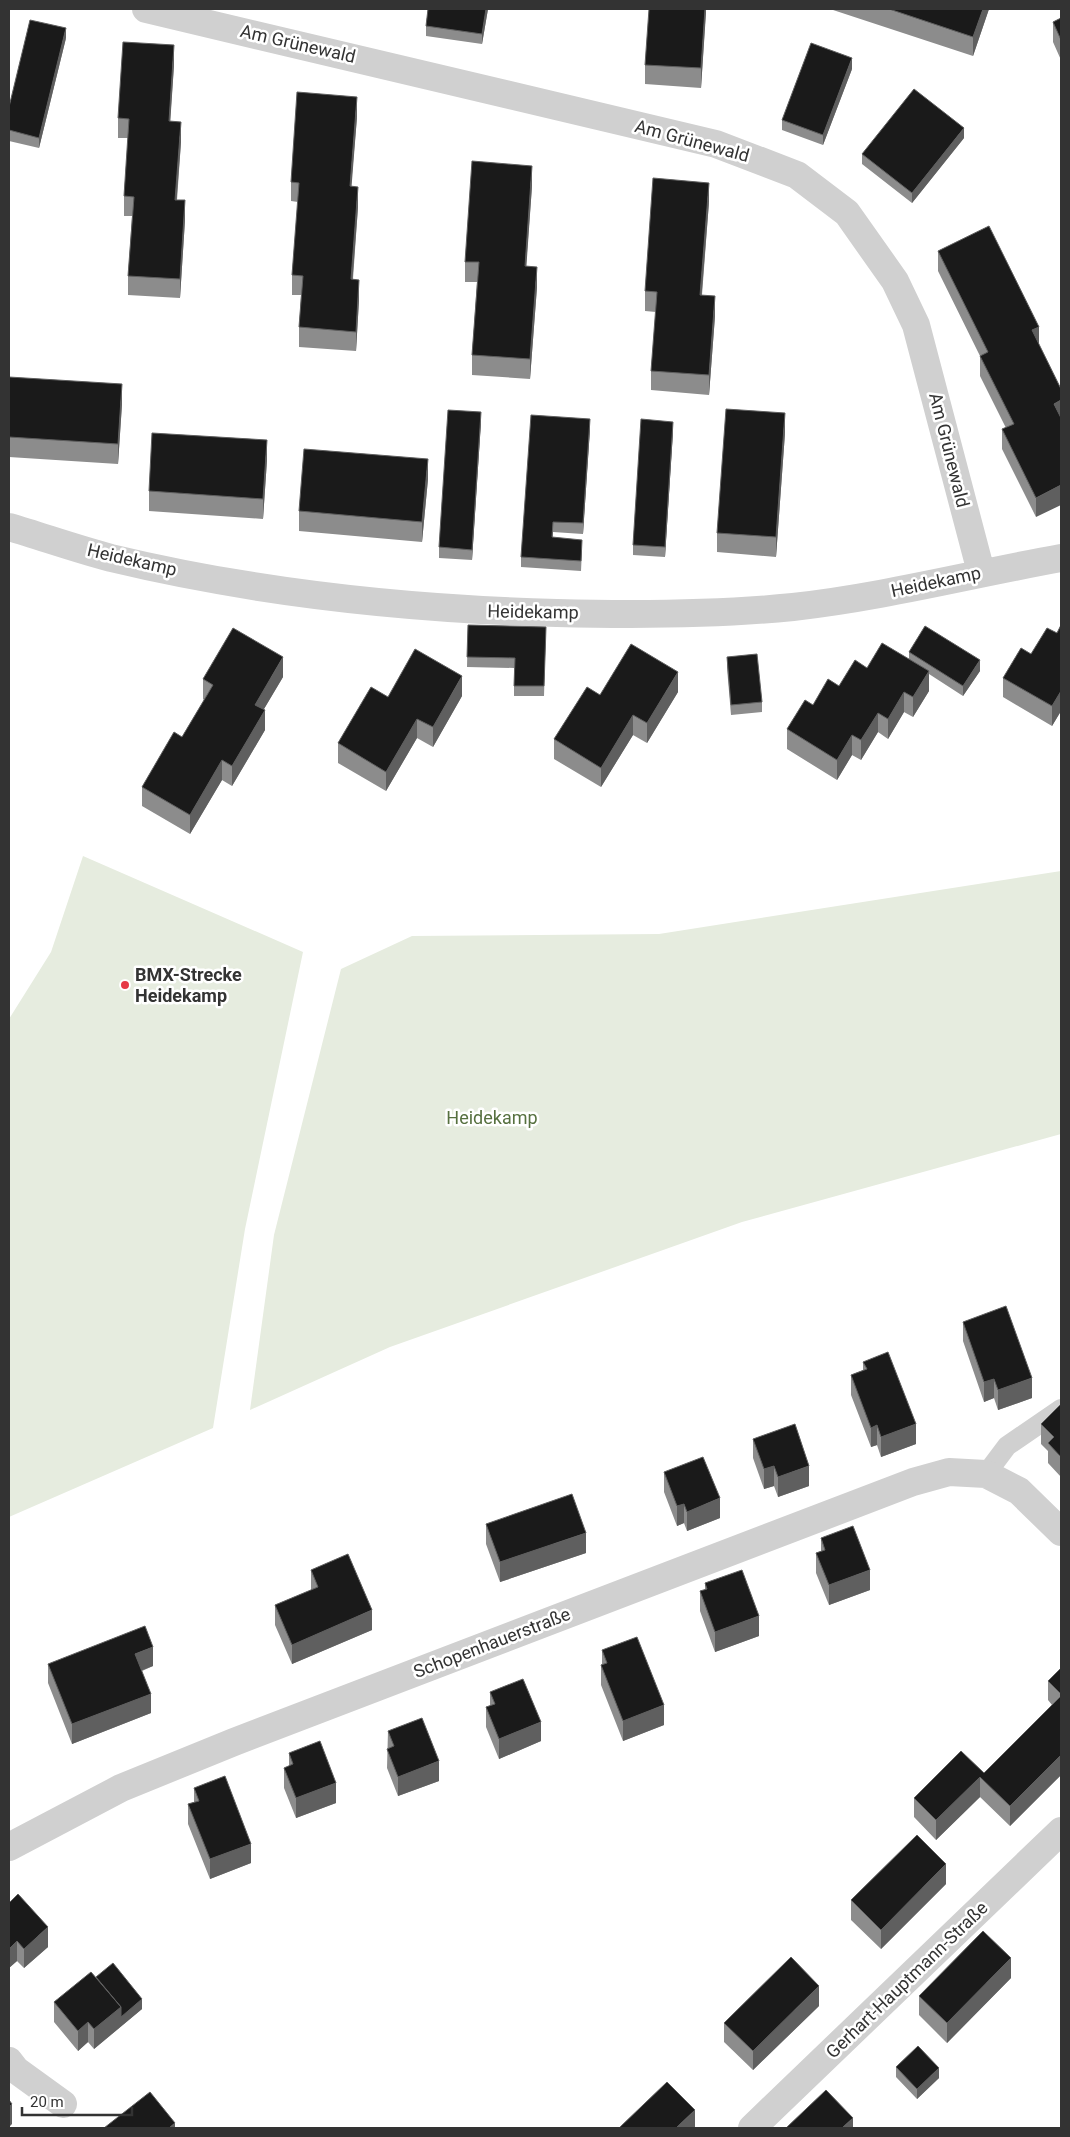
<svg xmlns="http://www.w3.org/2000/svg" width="1070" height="2137" font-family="Roboto,sans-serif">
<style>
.green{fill:#e6ecdf}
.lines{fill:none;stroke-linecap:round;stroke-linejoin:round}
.lane{stroke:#d0d0d0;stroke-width:20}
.street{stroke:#d0d0d0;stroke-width:28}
.wall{fill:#8c8c8c}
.shaded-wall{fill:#5f5f5f}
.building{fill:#1a1a1a;stroke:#5f5f5f}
.poi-dot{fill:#e63946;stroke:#fff;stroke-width:2}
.labels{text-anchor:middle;stroke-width:5;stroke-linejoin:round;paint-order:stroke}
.street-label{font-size:18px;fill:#333;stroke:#fff}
.poi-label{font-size:18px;font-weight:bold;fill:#333;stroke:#fff;text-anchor:start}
.park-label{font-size:18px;fill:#56703f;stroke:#fff}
</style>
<rect width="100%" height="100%" fill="#fff"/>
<!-- green -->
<path class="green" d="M83 856 303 952 245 1229 213 1428 9 1517V1019L51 952Z
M1061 871V1134L742 1222 390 1347 250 1410 274 1235 341 969 412 936 659 934Z"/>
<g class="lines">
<!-- lane -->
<path class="lane" d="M986 1474 1007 1446 1061 1409"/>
<!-- street -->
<path class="street" d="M146 9 716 144 797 175 847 213 895 281 916 325 981 572
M9 527C43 537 77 549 111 558 257 593 408 609 557 613 636 615 714 615 793 607 883 597 972 574 1061 558
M9 1847 121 1788 234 1742 913 1482 949 1472 986 1474 1019 1491 1061 1532
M9 2061 16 2070 63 2104
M752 2128 1061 1831"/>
</g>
<!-- wall -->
<path class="wall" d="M428 9H488L482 44 426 36V26Z
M706 9 701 88 645 84V65Z
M830 9H989L973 56Z
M1061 18V60L1053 42V22Z
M66 38 39 148 9 141V107Z
M174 65 170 121 181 142 177 200 185 220 180 298 128 295V276L132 216H124V196L128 138H118V118Z
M852 69 823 145 782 130V120Z
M357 117 351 186 358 207 353 279 359 300 356 351 299 347V327L301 295H292V275L298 202 291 201V182Z
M964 138 912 203 862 164V154Z
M532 186 526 266 537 287 530 379 472 375V355L477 282H465V262Z
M709 202 702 295 715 316 709 395 651 390V371L656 312 645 311V291Z
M938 251 1039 327 1036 517 1002 449V429L1006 428 980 376V356L938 271Z
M9 377 122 404 118 464 9 457Z
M481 422 472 560 439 558V547Z
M590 429 583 534 553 532V537L582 550 581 571 521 567V557Z
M673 432 665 557 633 555V545Z
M785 433 776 557 717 552V533Z
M267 460 263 519 149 511V491Z
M428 479 422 542 299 531V511Z
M468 625 546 627 544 696H514V668L467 667Z
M1061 625V711L1052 726 1003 697V678L1057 633Z
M909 652 980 671 963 696 929 674V691L913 717 904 712 888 739 878 732 861 760 852 755 837 780 787 749V729L813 705 839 686 867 668 909 659Z
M727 657 762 702V712L731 715 727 668Z
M283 677 264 709 265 730 248 759 232 786 222 780 190 834 142 806V787L182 737 204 700 203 699V679Z
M678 692 647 743 633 735 601 787 554 759V739L600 695Z
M462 696 433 747 417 738 386 791 338 763V743L388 697Z
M963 1322 1032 1398 998 1410 994 1398 984 1402 963 1341Z
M863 1362 916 1444 881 1457 877 1445 871 1447 851 1395V1375L863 1370Z
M1061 1404V1477L1048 1463V1451L1041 1444V1424Z
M753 1439 809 1486 778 1497 774 1486 764 1489 753 1458Z
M664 1472 720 1518 687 1531 684 1523 677 1526 664 1492Z
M486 1524 586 1553 500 1582 486 1544Z
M821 1538 870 1590 829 1605 816 1573V1553L821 1551Z
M311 1570 372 1630 292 1664 275 1625V1605L311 1590Z
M705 1583 759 1636 715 1652 700 1611V1591L705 1590Z
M602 1650 664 1725 623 1741 601 1685V1665L602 1664Z
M48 1664 153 1666 142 1671 151 1713 72 1744 48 1683Z
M1061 1668V1775L1010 1826 980 1797 936 1840 914 1817V1798L984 1773 1052 1705 1048 1700V1681Z
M490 1692 541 1741 499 1759 486 1727V1707L490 1706Z
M388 1731 439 1781 398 1796 387 1768Z
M289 1753 336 1803 296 1818 284 1788V1768L289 1766Z
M194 1788 251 1863 210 1879 188 1824V1804L194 1802Z
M946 1884 881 1949 851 1920V1900Z
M9 1903 48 1947 24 1968 17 1961 9 1968Z
M96 1977 142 2009 94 2049 88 2042 78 2051 54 2022V2002Z
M1011 1978 947 2043 919 2015V1996Z
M819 2006 753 2070 724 2042V2023Z
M896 2067 939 2078 917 2099 896 2077Z"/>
<!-- shaded-wall -->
<path class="shaded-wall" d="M486 9H488L482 44V34Z
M705 9H706V13L701 88V68Z
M983 9H989L973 56V37Z
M66 28V38L39 148V138Z
M174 45V65L169 141V121Z
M852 58V69L823 145V135Z
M357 97V117L350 206V186Z
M181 122V142L175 220V200Z
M964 128V138L912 203V193Z
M532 166V186L525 286V266Z
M709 183V202L700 315V295Z
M358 187V207L351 299V279Z
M185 200V220L180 298V279Z
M537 267V287L530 379V359Z
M359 280V300L356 351V332Z
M715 296V316L709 395V375Z
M1039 327V347L1032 330Z
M122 384V404L118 464V444Z
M1061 400V420L1054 404Z
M481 412V422L472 560V550Z
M785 413V433L776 557V537Z
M590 419V429L583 534V523Z
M673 422V432L665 557V547Z
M267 440V460L263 519V499Z
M428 459V479L422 542V522Z
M1061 485V505L1036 517V498Z
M283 657V677L255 724V705Z
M980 660V671L963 696V686Z
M929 671V691L913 717V697Z
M678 672V692L647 743V723Z
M462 676V696L433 747V727Z
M1061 691V711L1052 726V706Z
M904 692V712L888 739V719Z
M265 710V730L232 786V766Z
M878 713V732L861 760V740Z
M633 715V735L601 787V768Z
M417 719V738L386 791V772Z
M852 735V755L837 780V760Z
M222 760V780L190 834V815Z
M1032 1378V1398L998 1410V1390Z
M994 1379V1398L984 1402V1382Z
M916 1424V1444L881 1457V1437Z
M877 1425V1445L871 1447V1428Z
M774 1466V1486L764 1489V1469Z
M809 1466V1486L778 1497V1477Z
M720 1498V1518L687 1531V1512Z
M684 1504V1523L677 1526V1506Z
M586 1533V1553L500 1582V1562Z
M870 1570V1590L829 1605V1585Z
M372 1610V1630L292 1664V1645Z
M759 1616V1636L715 1652V1632Z
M153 1647V1666L135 1673V1654Z
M151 1694V1713L72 1744V1724Z
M664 1705V1725L623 1741V1721Z
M541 1722V1741L499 1759V1739Z
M1061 1755V1775L1010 1826V1806Z
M439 1761V1781L398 1796V1777Z
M980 1777V1797L936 1840V1820Z
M336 1783V1803L296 1818V1798Z
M251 1844V1863L210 1879V1859Z
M946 1864V1884L881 1949V1930Z
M48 1927V1947L24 1968V1949Z
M17 1941V1961L9 1968V1949Z
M1011 1958V1978L947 2043V2023Z
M819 1986V2006L753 2070V2051Z
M142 1999V2009L94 2049V2029L121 2007Z
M88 2022V2042L78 2051V2031Z
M939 2068V2078L917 2099V2089Z
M12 2104V2124L9 2127V2107Z
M695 2110V2128H676Z
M853 2118V2128H842Z
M175 2123V2128H169Z"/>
<!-- building -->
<path class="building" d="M428 9H486L482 34 426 26Z
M649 9H705L701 68 645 65Z
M889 9H983L973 37Z
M1061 18V40L1053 22Z
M30 20 66 28 39 138 9 130V107Z
M123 42 174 45 169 121 181 122 175 200H185L180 279 128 276 134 197 124 196 129 119 118 118Z
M811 43 852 58 823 135 782 120Z
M914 89 964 128 912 193 862 154Z
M297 92 357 97 350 186 358 187 351 279 359 280 356 332 299 327 303 276 292 275 299 183 291 182Z
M472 161 532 166 525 266 537 267 530 359 472 355 479 262H465Z
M653 178 709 183 700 295 715 296 709 375 651 371 657 292 645 291Z
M989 226 1039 327 1032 330 1061 389V400L1054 404 1061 418V485L1036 498 1002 429 1014 424 980 356 988 352 938 251Z
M9 377 122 384 118 444 9 437Z
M726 409 785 413 776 537 717 533Z
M448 410 481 412 472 550 439 547Z
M531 415 590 419 583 523 553 522 552 537 582 540 581 561 521 557Z
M641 419 673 422 665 547 633 545Z
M152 433 267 440 263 499 149 491Z
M304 449 428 459 422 522 299 511Z
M468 625 546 627 544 686H514L515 658 467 657Z
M1061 625V691L1052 706 1003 678 1021 648 1031 654 1047 628 1057 633Z
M925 626 980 660 963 686 909 652Z
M233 628 283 657 255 705 265 710 248 739 232 766 222 760 190 815 142 787 174 732 182 737 213 685 203 679Z
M882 643 929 671 913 697 904 692 888 719 878 713 861 740 852 735 837 760 787 729 805 700 813 705 828 679 839 686 855 660 867 668Z
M631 644 678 672 647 723 633 715 601 768 554 739 587 687 600 695Z
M415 649 462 676 433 727 417 719 386 772 338 743 371 687 388 697Z
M757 654 762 702 731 705 727 657Z
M1006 1306 1032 1378 998 1390 994 1379 984 1382 963 1322Z
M888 1352 916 1424 881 1437 877 1425 871 1428 851 1375 867 1369 863 1362Z
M1061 1404V1457L1048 1443 1054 1437 1041 1424Z
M795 1424 809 1466 778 1477 774 1466 764 1469 753 1439Z
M703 1457 720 1498 687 1512 684 1504 677 1506 664 1472Z
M572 1494 586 1533 500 1562 486 1524Z
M853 1526 870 1570 829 1585 816 1553 825 1550 821 1538Z
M348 1554 372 1610 292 1645 275 1605 318 1587 311 1570Z
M742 1570 759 1616 715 1632 700 1591 707 1589 705 1583Z
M145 1626 153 1647 135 1654 151 1694 72 1724 48 1664Z
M637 1637 664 1705 623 1721 601 1665 607 1663 602 1650Z
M1061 1668V1694L1048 1681Z
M523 1679 541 1722 499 1739 486 1707 495 1704 490 1692Z
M1061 1696V1755L1010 1806 980 1777 936 1820 914 1798 961 1751 984 1773Z
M422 1718 439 1761 398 1777 387 1749 394 1746 388 1731Z
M320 1741 336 1783 296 1798 284 1768 293 1764 289 1753Z
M225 1776 251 1844 210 1859 188 1804 199 1801 194 1788Z
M917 1835 946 1864 881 1930 851 1900Z
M18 1894 48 1927 24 1949 17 1941 9 1949V1903Z
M983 1931 1011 1958 947 2023 919 1996Z
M791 1957 819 1986 753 2051 724 2023Z
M113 1963 142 1999 121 2017V2007L96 1977Z
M91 1972 121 2007 94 2029 88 2022 78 2031 54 2002Z
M918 2046 939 2068 917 2089 896 2067Z
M667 2082 695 2110 676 2128H619Z
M826 2090 853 2118 842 2128H786Z
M150 2092 175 2123 169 2128H104Z
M9 2100 12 2104 9 2107Z"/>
<!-- markers -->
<circle class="poi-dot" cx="125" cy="985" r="5"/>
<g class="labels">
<!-- street labels -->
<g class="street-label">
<text transform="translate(298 44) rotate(13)" y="6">Am Grünewald</text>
<text transform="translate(692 141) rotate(15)" y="6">Am Grünewald</text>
<text transform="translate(949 450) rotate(76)" y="6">Am Grünewald</text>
<text transform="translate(132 560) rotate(13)" y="6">Heidekamp</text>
<text transform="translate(936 582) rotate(-12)" y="6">Heidekamp</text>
<text transform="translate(533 612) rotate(1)" y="6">Heidekamp</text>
<text transform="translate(492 1643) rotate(-21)" y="6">Schopenhauerstraße</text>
<text transform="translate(907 1980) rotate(-44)" y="6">Gerhart-Hauptmann-Straße</text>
</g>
<!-- poi labels -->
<g class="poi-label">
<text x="135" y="981">BMX-Strecke<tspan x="135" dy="21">Heidekamp</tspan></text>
</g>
<!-- park labels -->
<g class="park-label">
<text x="492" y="1124">Heidekamp</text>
</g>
</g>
<!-- border -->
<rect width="1070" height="2137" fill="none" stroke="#333333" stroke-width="20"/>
<!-- scale -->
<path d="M22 2107v8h110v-8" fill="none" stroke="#333333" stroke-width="2.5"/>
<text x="30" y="2107" font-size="15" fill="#333333" stroke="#ffffff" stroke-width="4" paint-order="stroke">20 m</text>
</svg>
